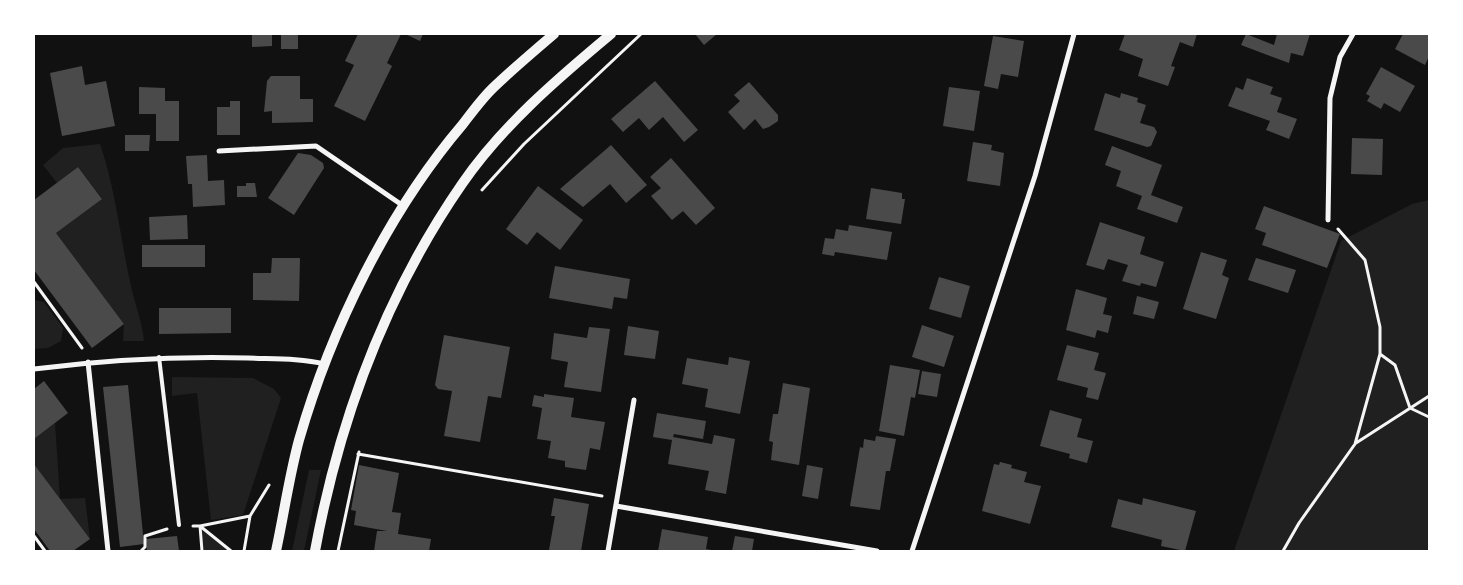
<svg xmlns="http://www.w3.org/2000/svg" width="1463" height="585" font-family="'PT Sans Narrow',sans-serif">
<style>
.green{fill:#202020}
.building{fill:#4a4a4a}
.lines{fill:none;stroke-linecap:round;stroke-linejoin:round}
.path{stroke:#f5f5f5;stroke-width:3}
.service{stroke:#f5f5f5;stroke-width:4}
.minor{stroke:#f5f5f5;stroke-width:5}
.secondary{stroke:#f5f5f5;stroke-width:10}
</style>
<rect width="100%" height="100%" fill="#111"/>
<!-- green -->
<path class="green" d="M100 144C116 190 120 238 131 286 135 305 142 321 144 341H123L124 324 56 233 102 198 78 167 57 183 43 165 63 148Z
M1429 200V551H1234L1341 241 1412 204Z
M34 300 44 302 63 328 61 341 48 348 34 349Z
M172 377 253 378 274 389 281 398 243 515 211 520 197 393 172 396Z
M55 423 60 499 85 498 90 539 34 464V439Z
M309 470H321L304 551H292Z
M200 526 231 551H202Z"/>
<!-- building -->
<path class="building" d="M252 34H272V46L252 47Z
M358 34H401L387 63 392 66 365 121 334 106 354 65 345 61Z
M405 34H423L420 41Z
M695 34H717L704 45Z
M1125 34H1197L1193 47 1180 42 1171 66 1175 67 1168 86 1138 76 1143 59 1119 50Z
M1246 34 1274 45 1277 34H1310L1303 56 1291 53 1289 63 1241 45Z
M1403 34H1429V56L1425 65 1395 49Z
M281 35H298V49H281Z
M993 36 1024 41 1018 77 1001 74 998 89 984 86Z
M82 66 85 85 106 81 115 126 62 136 50 73Z
M1381 67 1415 86 1400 112 1384 103 1381 109 1367 101 1370 96 1366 94Z
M271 76H300V99H313V122L272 123V111L264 112 267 81Z
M1247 78 1273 87 1270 94 1282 98 1277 112 1297 119 1289 139 1266 130 1270 121 1228 106 1236 87 1243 90Z
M655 81 698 130 684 142 663 117 649 130 639 118 623 132 611 119Z
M749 82 778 115V121L769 127 763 129 755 119 744 130 728 112 740 101 734 95Z
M139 87 165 88V101H179V141H156V114H139Z
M949 87 980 91 974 131 943 126Z
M1105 93 1120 98 1121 93 1138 98 1137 102 1146 105 1140 123 1154 127 1157 132 1151 146 1147 147 1094 130Z
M230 101H240V135H217V107H230Z
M125 135H150L149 151H125Z
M1352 138 1383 139 1382 175 1351 174Z
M973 142 992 145 991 150 1004 153 1000 186 967 181Z
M611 145 647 185 626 203 610 184 583 207 560 189Z
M1112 146 1162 165 1151 195 1183 207 1177 223 1137 209 1142 196 1116 186 1121 171 1105 165Z
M298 153 311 155 323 163 324 168 294 215 268 198Z
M207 155 208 181 224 180 225 205 193 207 192 184H188L186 156Z
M671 158 715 208 696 225 683 211 672 220 651 196 661 188 650 177Z
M78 167 102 199 56 233 124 324 92 348 34 270V200Z
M246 183H255L257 197H237V186H246Z
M538 186 583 220 560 250 537 232 527 245 506 229Z
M871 188 902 193V199H905L901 224 866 219Z
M1264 206 1340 234 1327 268 1262 245 1266 233 1255 229Z
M187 215 188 239 150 240 149 217Z
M1100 222 1145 237 1140 254 1164 262 1156 287 1141 283 1140 286 1122 281 1128 265 1108 259 1104 270 1086 265Z
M849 225 892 232 887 260 835 252 834 256 822 254 825 238 834 239 836 229 848 231Z
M142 245H205V267H142Z
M1201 252 1227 260 1222 275 1229 278 1216 319 1183 309Z
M272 258H300L299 301 253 300V273H271Z
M1256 258 1296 270 1288 293 1248 280Z
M555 266 630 279 627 299 614 297 612 309 549 298Z
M939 277 970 286 961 318 929 309Z
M1076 289 1107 298 1103 314 1112 316 1108 333 1097 330 1095 338 1066 330Z
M1137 296 1159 302 1154 319 1133 314Z
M159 308H231V333L159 334Z
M922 325 954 336 944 367 912 357Z
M628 326 659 331 655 359 624 355Z
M589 327 610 329 601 392 564 387 568 362 551 359 554 333 587 338Z
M444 335 510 347 501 398 488 396 480 442 444 436 452 391 438 389 435 385Z
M1067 345 1099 353 1094 370 1106 373 1098 400 1086 397 1088 388 1057 380Z
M729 357 750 361 740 414 705 407 708 389 682 384 687 358 728 365Z
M890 365 920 370 915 398 911 397 904 436 879 431Z
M922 371 941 374 937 397 918 394Z
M44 381 68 413 34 439V389Z
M783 383 810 388 799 465 771 460 773 442 769 441 773 414H778Z
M128 385 144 544 120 547 103 387Z
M544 394 574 398 571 417 605 422 600 450 590 448 586 470 565 467V461L548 458 551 441 537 439 542 408 532 406 534 395 544 397Z
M1050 410 1082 419 1077 437 1093 441 1087 463 1069 458 1070 454 1040 446Z
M657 413 706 421 703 439 674 434 673 437 712 444 714 435 735 439 726 494 705 490 709 471 668 464 672 440 653 437Z
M876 436 896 439 890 471H886L880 510 850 506 860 447 863 448 864 439 875 441Z
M1000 462 1012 465 1011 468 1027 472 1024 482 1041 486 1030 524 982 511 994 464 999 465Z
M34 464 90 539 73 551H50L34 529Z
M359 465 399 473 392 512 401 513 398 534 431 539 429 551H374L377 531H387L354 525 356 511 351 510Z
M807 465 823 468 818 499 802 496Z
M554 498 589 504 581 551 549 550 555 516H551Z
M1143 498 1196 511 1185 551 1161 546 1162 540 1111 527 1118 499 1142 505Z
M662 529 708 537 706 549 717 551H658Z
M177 536 179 551H147L146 539Z
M735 536 754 539 752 551H732Z"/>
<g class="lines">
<!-- path -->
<path class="path" d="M482 190 524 144 641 34
M34 282 82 348
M1380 354 1395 365 1410 408 1429 417
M1356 443 1429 396
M358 454 602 496
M193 526H200L231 551
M34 536 45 551
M141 551 145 547V536L167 529
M202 551 200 526 250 516
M244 551 250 516 269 485
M338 551 359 452
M1283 551 1299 523 1355 444 1380 354V327L1365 260 1338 229"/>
<!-- service -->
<path class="service" d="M159 357 179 525"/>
<!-- minor -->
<path class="minor" d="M219 151 316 146 402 205
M1328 220 1330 98 1340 57 1353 34
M88 362 108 551
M34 369C105 360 176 356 248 358 274 359 300 358 325 364
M616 506 877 551
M608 551 634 400
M912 551 1035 176 1074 34"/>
<!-- secondary -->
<path class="secondary" d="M276 551C284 514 289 477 299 440 331 329 388 212 463 124 473 111 483 97 495 86 514 68 534 51 554 34
M315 551C339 421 386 294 462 184 502 126 557 79 611 34"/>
</g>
<!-- border -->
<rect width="1463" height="585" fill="none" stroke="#ffffff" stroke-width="70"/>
</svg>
